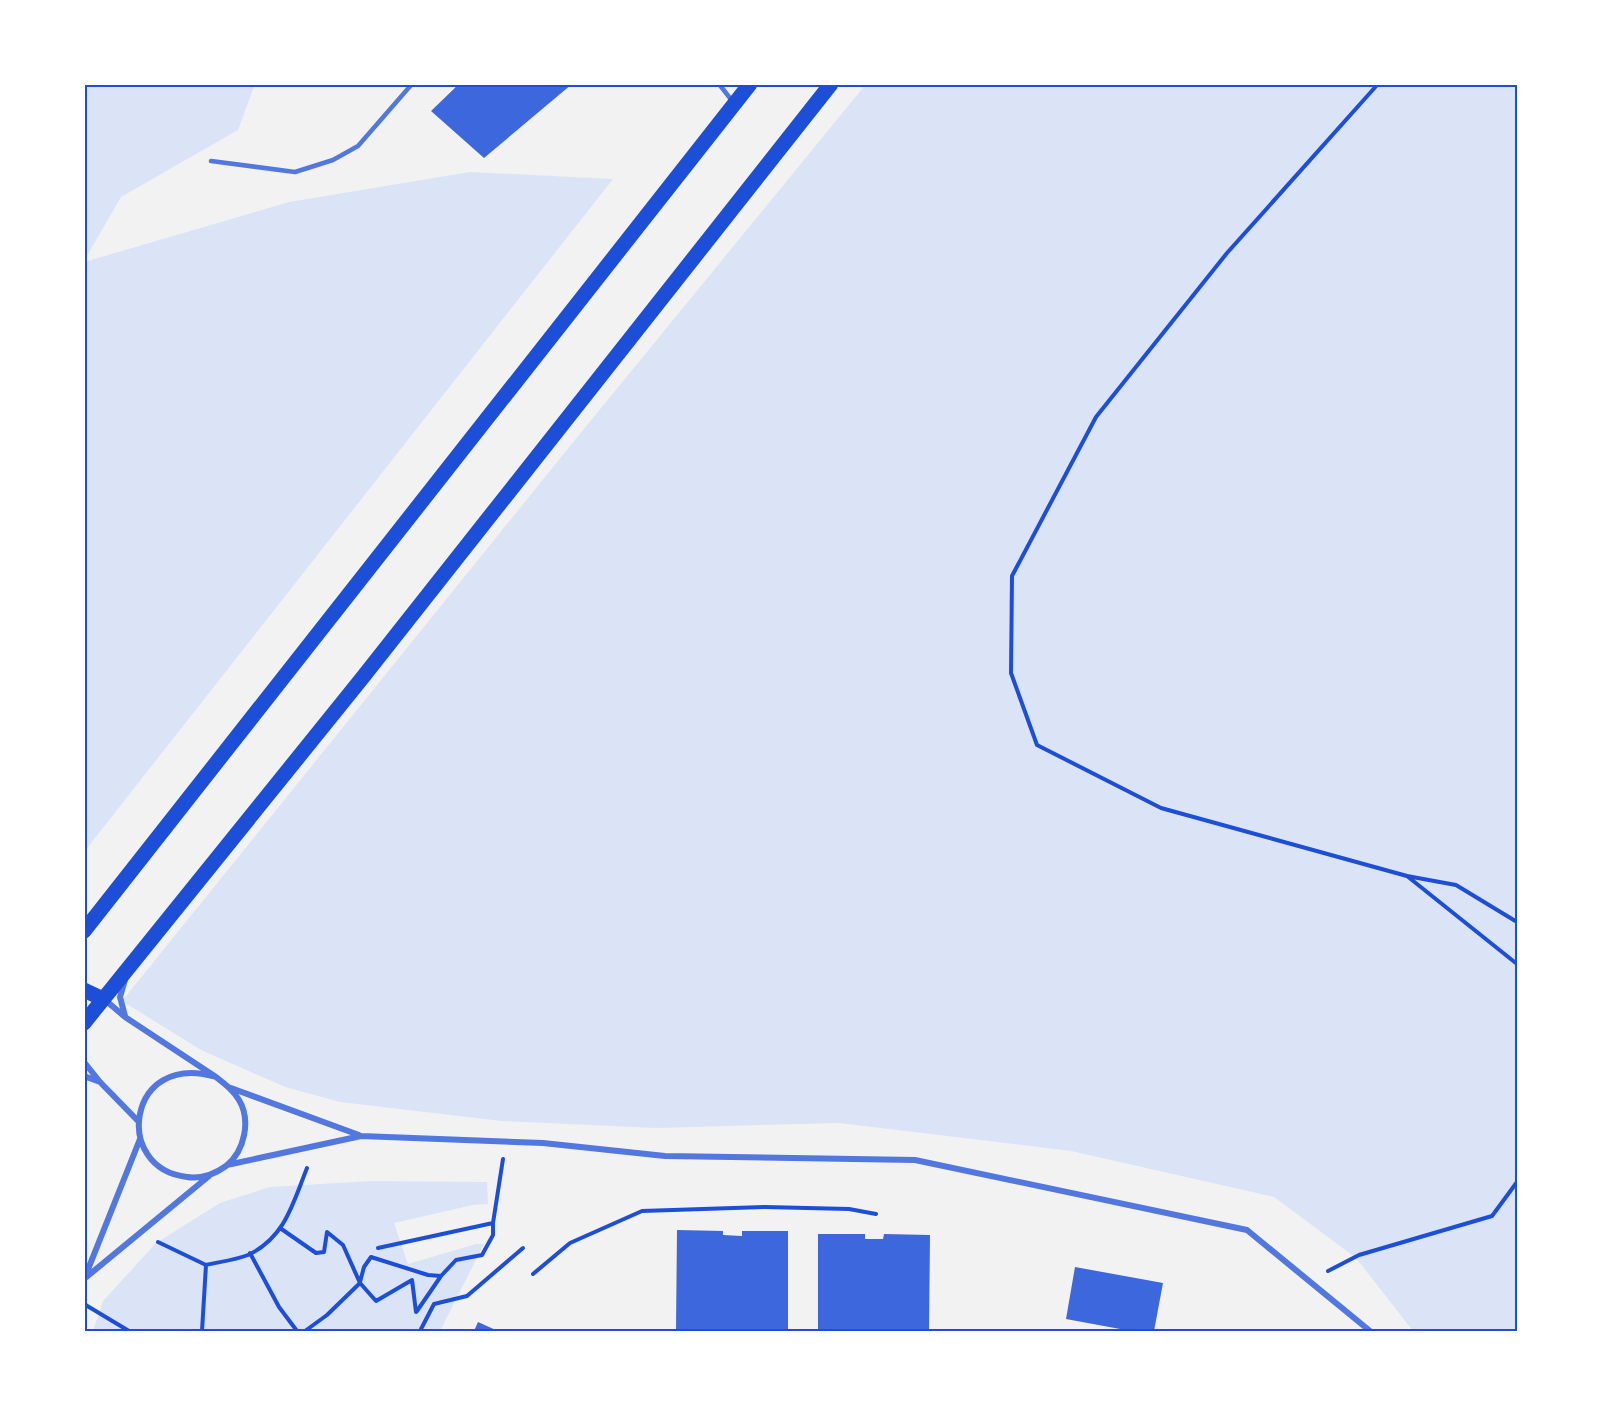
<svg xmlns="http://www.w3.org/2000/svg" width="1601" height="1415" font-family="Inter,sans-serif">
<style>
.green{fill:#dbe4f7}
.building{fill:#3d67dc}
.lines{fill:none;stroke-linecap:round;stroke-linejoin:round}
.path{stroke:#1d4ed8;stroke-width:4}
.service{stroke:#5277de;stroke-width:4.5}
.minor{stroke:#5277de;stroke-width:6}
.primary{stroke:#1d4ed8;stroke-width:15}
.neatline{fill:none;stroke:#1d4ed8;stroke-width:2}
</style>
<rect width="100%" height="100%" fill="#f2f2f2"/>
<!-- green -->
<path class="green" d="M84 84H255L238 130 121 197 84 261Z
M866 84H1517V1331H1413L1356 1258 1274 1197 1071 1151 839 1123 656 1128 501 1121 340 1102 285 1087 201 1050 122 1001 570 446Z
M470 172 613 179 84 852V262L289 202Z
M370 1181 487 1182 488 1204 473 1205 394 1223 408 1264 476 1244H484L440 1331H93L103 1301 156 1243 220 1203 270 1187Z"/>
<!-- building -->
<path class="building" d="M459 84H572L484 158 431 111Z
M677 1230 723 1231V1235L742 1236V1231H788V1331H676Z
M818 1234H865V1239H883L884 1234 930 1235 929 1331H818Z
M1075 1267 1163 1283 1154 1331H1131L1066 1319Z
M478 1322 498 1331H474Z"/>
<g class="lines">
<!-- path -->
<path class="path" d="M1378 84 1227 253 1096 417 1012 576 1011 673 1037 745 1161 808 1407 876 1517 964
M1407 876 1456 885 1517 922
M280 1228 316 1253 324 1252 327 1232 343 1245 360 1283
M158 1242 206 1265 202 1331
M378 1248 493 1223 503 1159
M250 1253 279 1307 297 1331
M206 1265C219 1262 235 1260 248 1255 285 1238 293 1203 307 1168
M1328 1271 1359 1255 1492 1216 1517 1182
M533 1274 570 1243 642 1211 765 1207 849 1209 876 1214
M360 1282 364 1267 371 1257 428 1275 441 1276
M84 1304 129 1331
M417 1311 441 1276 456 1260 482 1255 493 1235V1223
M305 1331 327 1315 360 1283 376 1301 412 1280 416 1312
M420 1331 434 1304 467 1296 523 1248"/>
<!-- service -->
<path class="service" d="M719 84 733 102
M211 161 295 172 333 160 358 146 412 84"/>
<!-- minor -->
<path class="minor" d="M104 999 125 1017 216 1077C225 1084 233 1090 239 1100 251 1120 245 1151 226 1166 215 1174 201 1179 187 1177 112 1169 127 1050 216 1077
M125 1016 120 997 125 980
M84 1062 100 1082 138 1121
M84 1076 100 1082
M231 1088 359 1135
M227 1165 361 1136 543 1143 665 1156 915 1160 1247 1230 1370 1331
M85 1277 140 1139
M84 1279 209 1176"/>
<!-- primary -->
<path class="primary" d="M84 931 750 84
M84 990 103 999
M84 1023 363 677 831 84"/>
</g>
<!-- border -->
<rect width="1601" height="1415" fill="none" stroke="#ffffff" stroke-width="171"/>
<rect x="86" y="86" width="1430" height="1244" class="neatline"/>
</svg>
